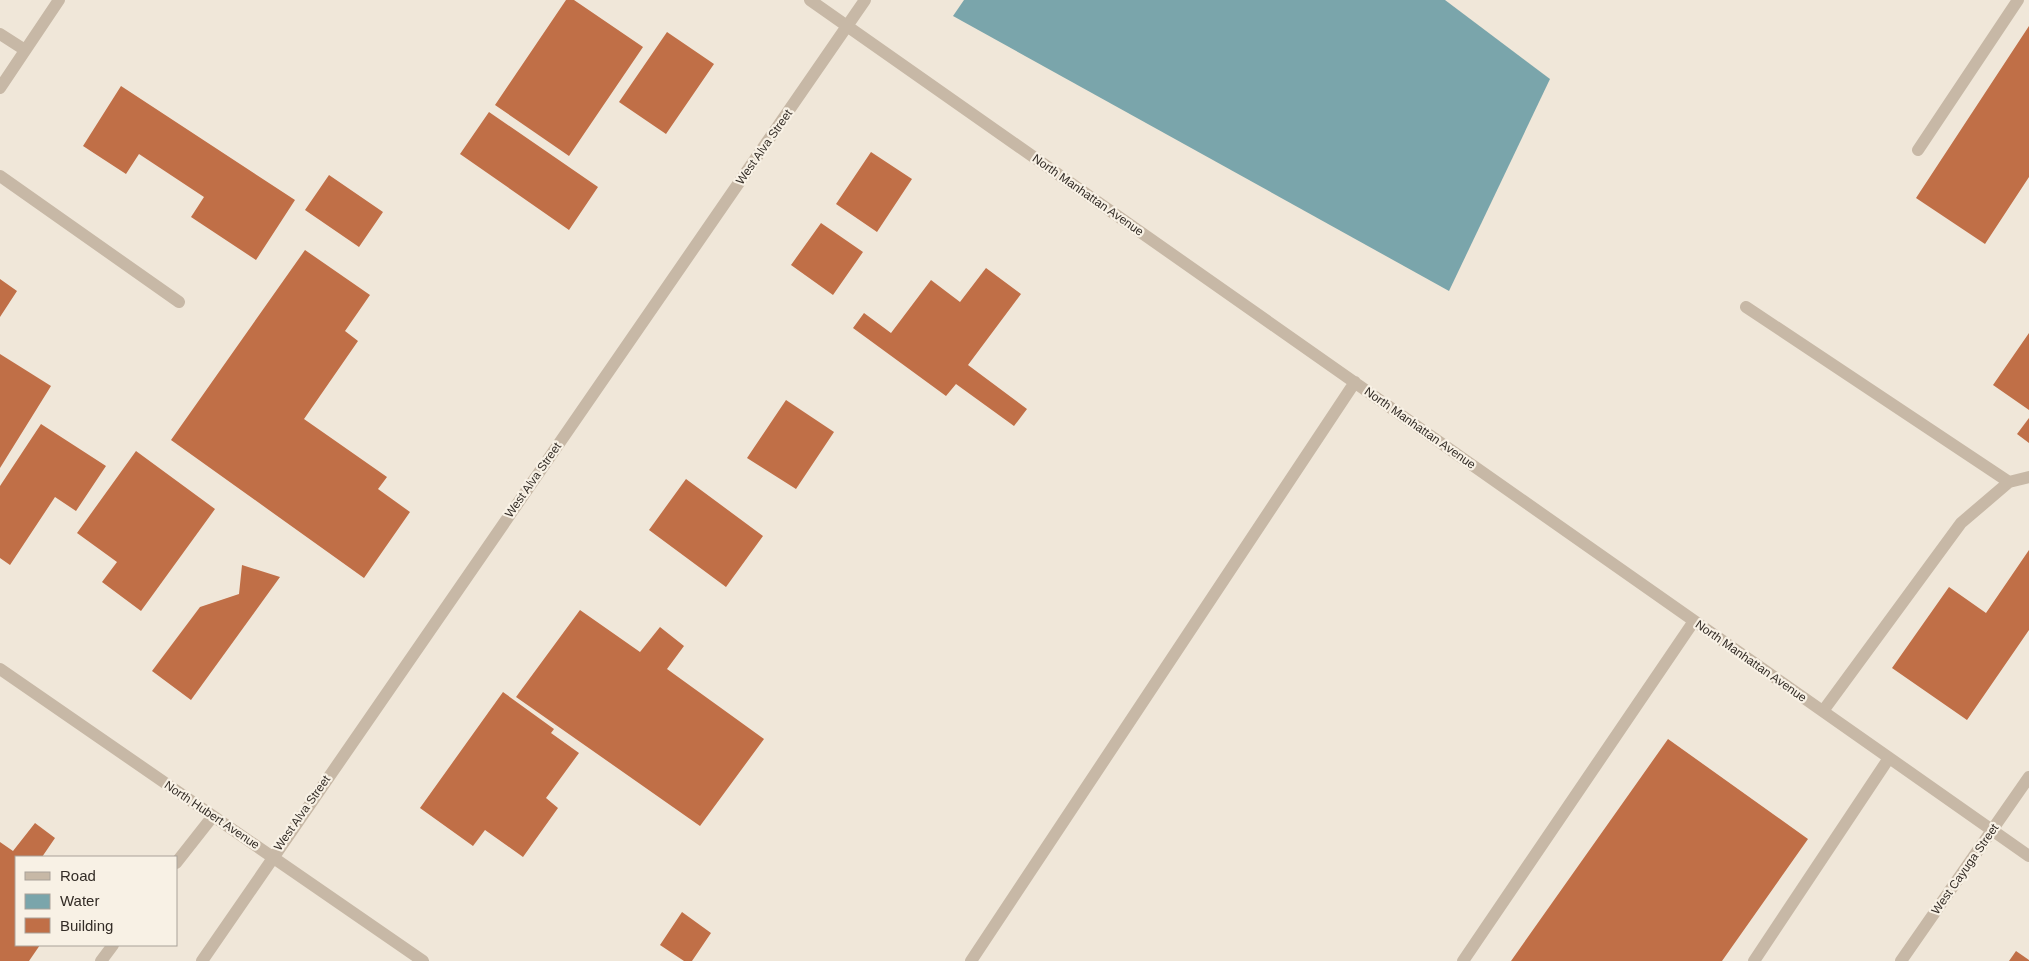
<svg xmlns="http://www.w3.org/2000/svg" width="2029" height="961" font-family="Arial,sans-serif">
<style>
.water{fill:#7aa5ab}
.building{fill:#c06f47}
.lines{fill:none;stroke-linecap:round;stroke-linejoin:round}
.minor{stroke:#c7b8a6;stroke-width:12}
.labels{text-anchor:middle;stroke-width:4.5;stroke-linejoin:round;paint-order:stroke}
.street-label{font-size:12px;fill:#332c26;stroke:#f8f1e5}
</style>
<rect width="100%" height="100%" fill="#f0e7d9"/>
<!-- water -->
<path class="water" d="M964 0H1445L1550 79 1449 291 953 16Z"/>
<!-- building -->
<path class="building" d="M566 0H574L643 47 569 156 495 105Z
M2029 26V177L1985 244 1916 198Z
M667 32 714 64 666 134 619 102Z
M121 86 295 200 256 260 191 217 204 197 139 154 126 174 83 146Z
M489 112 598 187 569 230 460 154Z
M871 152 912 179 877 232 836 204Z
M329 175 383 212 359 247 305 210Z
M821 223 863 252 833 295 791 265Z
M305 250 370 295 345 331 358 341 304 419 387 477 378 489 410 512 364 578 171 440Z
M986 268 1021 294 968 365 1027 409 1014 426 956 384 946 396 853 328 864 313 891 333 931 280 960 302Z
M0 279 17 291 0 317Z
M2029 333V410L1993 385Z
M0 354 51 386 0 468Z
M786 400 834 432 796 489 747 458Z
M2029 418V443L2017 434Z
M41 424 106 466 76 511 55 497 10 565 0 558V486Z
M136 451 215 509 141 611 102 582 117 562 77 533Z
M686 479 763 536 726 587 649 530Z
M2029 550V630L1967 720 1892 668 1949 587 1986 613Z
M242 565 280 577 191 700 152 671 200 607 239 594Z
M580 610 640 652 660 627 684 646 667 669 764 739 700 826 516 697Z
M503 692 554 729 551 733 579 753 546 798 558 808 523 857 485 830 473 846 420 808Z
M1668 739 1808 839 1722 961H1511Z
M35 823 55 838 42 857H16V945H40L29 961H0V842L13 851Z
M682 912 711 933 692 961H684L660 945Z
M2016 951 2029 960V961H2009Z"/>
<g class="lines">
<!-- minor -->
<path class="minor" d="M810 0 2029 856
M0 34 25 50
M0 88 59 0
M1918 150 2018 0
M0 176 179 302
M1746 307 2009 482
M0 669 423 961
M1823 711 1961 523 2009 482 2029 477
M176 863 213 816
M101 961 113 945
M202 961 865 0
M971 961 1355 382
M1463 961 1694 621
M1754 961 1889 758
M1901 961 2029 777"/>
</g>
<g class="labels">
<!-- street labels -->
<g class="street-label">
<text transform="translate(764 147) rotate(-55)" y="4">West Alva Street</text>
<text transform="translate(1088 195) rotate(35)" y="4">North Manhattan Avenue</text>
<text transform="translate(1420 428) rotate(35)" y="4">North Manhattan Avenue</text>
<text transform="translate(533 480) rotate(-55)" y="4">West Alva Street</text>
<text transform="translate(1751 661) rotate(35)" y="4">North Manhattan Avenue</text>
<text transform="translate(302 813) rotate(-55)" y="4">West Alva Street</text>
<text transform="translate(212 815) rotate(34)" y="4">North Hubert Avenue</text>
<text transform="translate(1965 869) rotate(-55)" y="4">West Cayuga Street</text>
</g>
</g>
<!-- legend -->
<rect x="15" y="856" width="162" height="90" fill="#f8f1e5" stroke="#a9a299"/>
<rect x="25" y="872" width="25" height="8" fill="#c7b8a6" stroke="#a9a299"/>
<text x="60" y="881" font-size="15" fill="#332c26">Road</text>
<rect x="25" y="894" width="25" height="15" fill="#7aa5ab" stroke="#a9a299"/>
<text x="60" y="906" font-size="15" fill="#332c26">Water</text>
<rect x="25" y="918" width="25" height="15" fill="#c06f47" stroke="#a9a299"/>
<text x="60" y="931" font-size="15" fill="#332c26">Building</text>
</svg>
